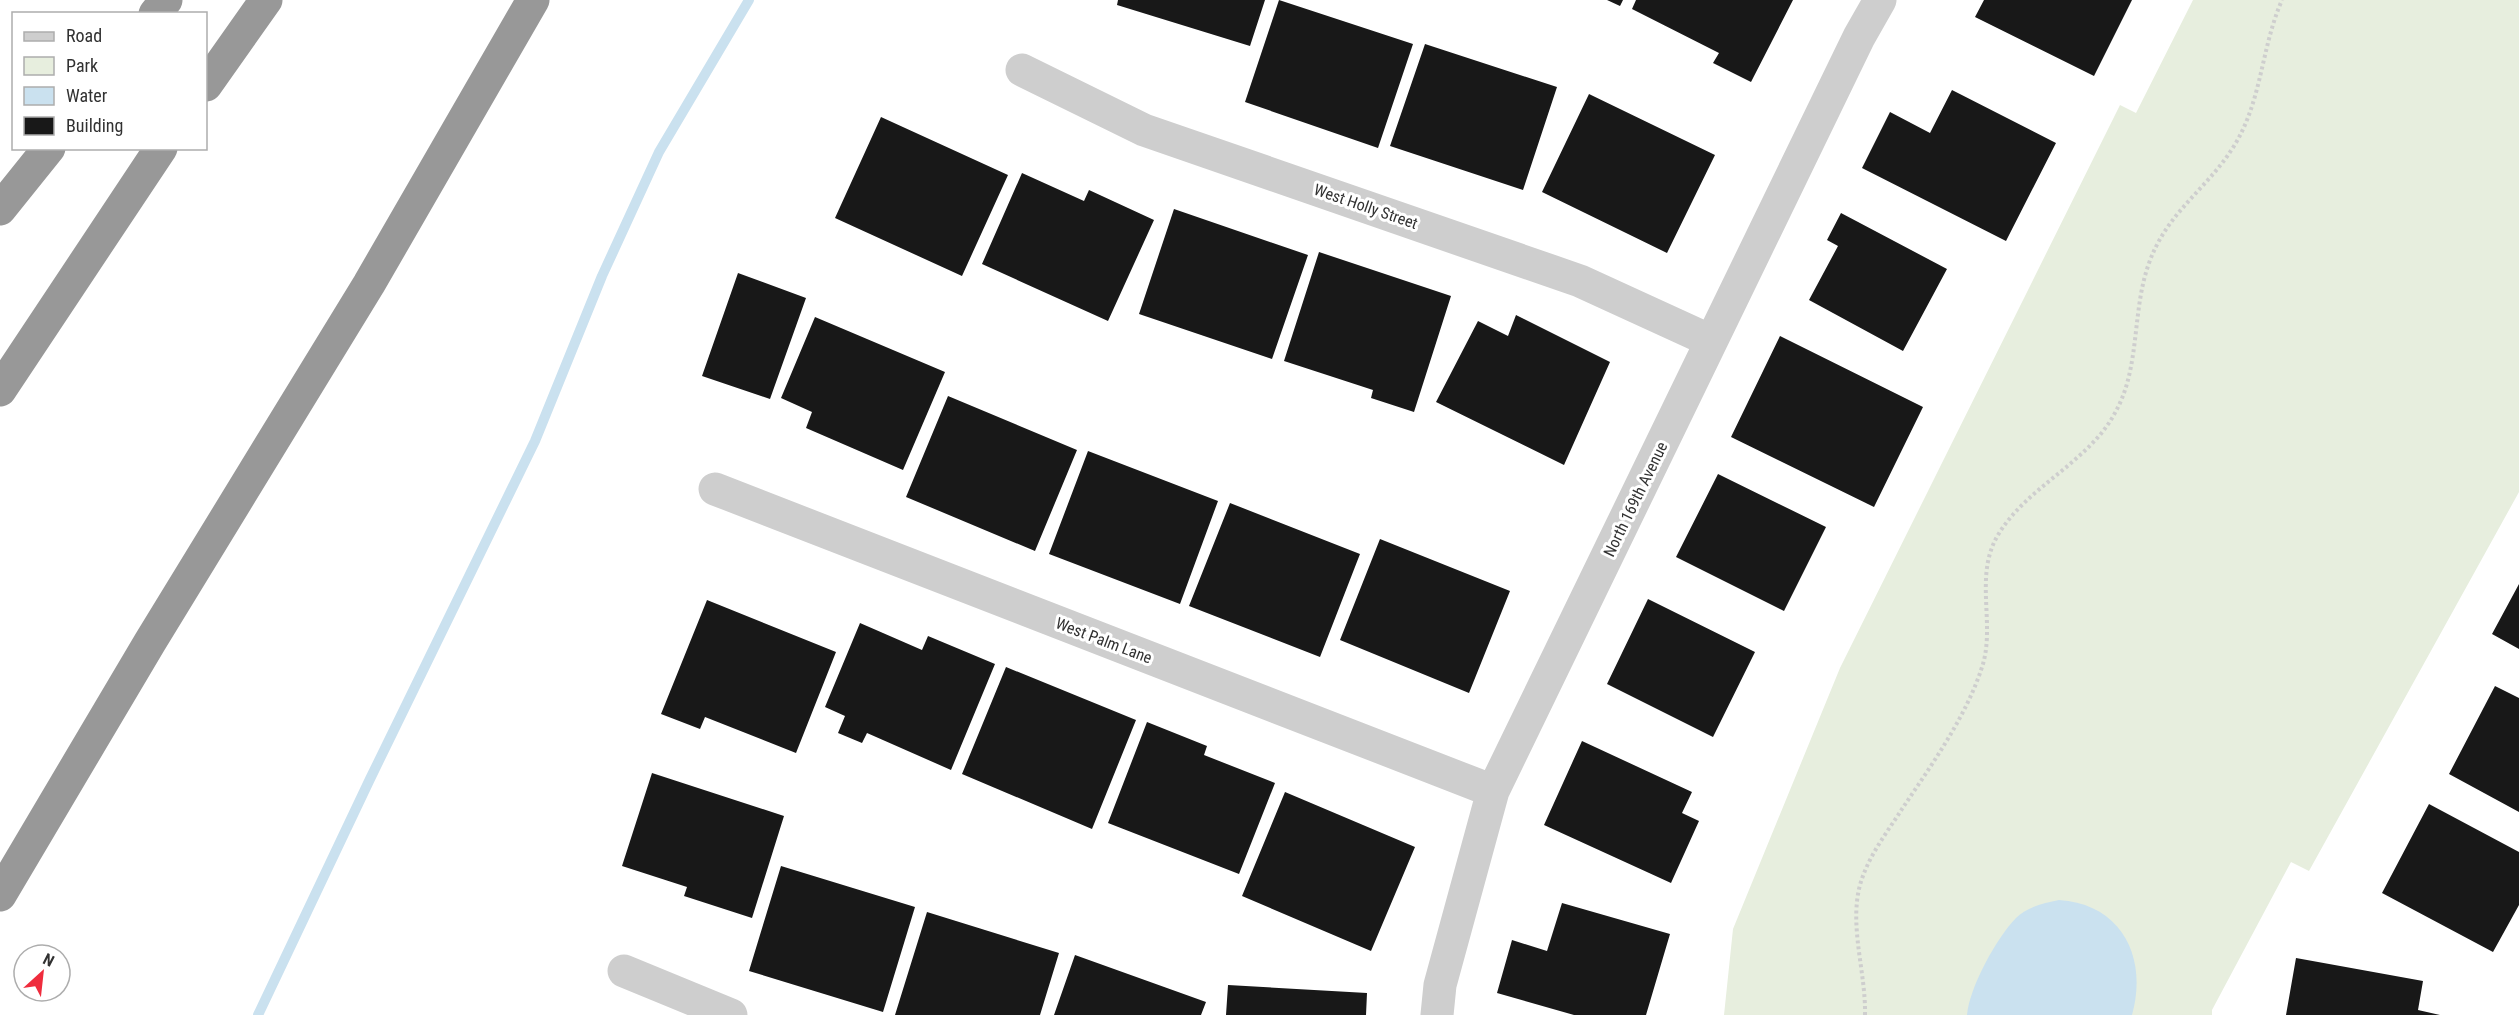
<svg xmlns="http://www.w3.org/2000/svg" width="2519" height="1015" font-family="'Roboto Condensed',sans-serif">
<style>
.green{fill:#e7eede}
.water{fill:#cae1ef}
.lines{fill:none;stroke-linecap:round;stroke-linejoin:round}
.stream{stroke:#cae1ef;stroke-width:10}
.building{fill:#181818}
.path{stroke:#cecece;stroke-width:4;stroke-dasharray:3 3;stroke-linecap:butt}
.street{stroke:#cecece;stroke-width:33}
.highway{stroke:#989898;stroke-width:33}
.labels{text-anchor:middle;stroke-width:6;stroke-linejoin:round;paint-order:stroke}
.street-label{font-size:16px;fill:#313131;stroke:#fff}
</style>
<rect width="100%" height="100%" fill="#fff"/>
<!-- green -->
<path class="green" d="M2193 0H2519V492L2309 871 2291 862 2212 1010V1015H1724L1733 929 1840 668 2120 105 2136 113Z"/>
<!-- water -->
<path class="water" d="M2059 900C2122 904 2148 958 2132 1015H1967C1969 988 1997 937 2016 918 2027 907 2044 903 2059 900Z"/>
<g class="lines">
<!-- stream -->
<path class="stream" d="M258 1015 370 779 535 441 602 276 659 152 749 0"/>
</g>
<!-- building -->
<path class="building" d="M1118 0H1265L1250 46 1117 5Z
M1279 0 1413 44 1378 148 1245 102Z
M1607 0H1623L1620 6Z
M1636 0H1793L1751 82 1713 63 1719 53 1632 9Z
M1984 0H2132L2094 76 1975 17Z
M1425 44 1557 87 1523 190 1390 146Z
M1952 90 2056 143 2006 241 1862 168 1890 112 1930 133Z
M1589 94 1715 155 1667 253 1542 192Z
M881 117 1008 175 962 276 835 218Z
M1022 173 1084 201 1089 190 1154 220 1108 321 982 264Z
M1174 209 1308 255 1272 359 1139 314Z
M1841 213 1947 269 1903 351 1809 300 1838 246 1827 240Z
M1319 252 1451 296 1414 412 1371 398 1373 390 1284 361Z
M738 273 806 298 770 399 702 376Z
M1516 315 1610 362 1564 465 1436 402 1478 321 1508 336Z
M815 317 945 372 903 470 806 428 812 412 781 398Z
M1780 336 1923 407 1874 507 1731 437Z
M948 396 1077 450 1035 551 906 497Z
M1088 451 1218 501 1180 604 1049 554Z
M1718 474 1826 527 1784 611 1676 557Z
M1230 503 1360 554 1320 657 1189 606Z
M1380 539 1510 591 1469 693 1340 640Z
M2519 584V649L2492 634Z
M1648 599 1755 652 1713 737 1607 684Z
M707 600 836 652 796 753 705 717 700 729 661 714Z
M860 623 922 650 928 636 995 664 951 770 867 733 862 743 838 733 845 716 825 707Z
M1006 667 1136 720 1092 829 962 774Z
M2495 686 2519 698V812L2449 774Z
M1147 722 1207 746 1204 755 1275 783 1239 874 1108 823Z
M1582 741 1692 792 1682 813 1699 821 1671 883 1544 825Z
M652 773 784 816 752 918 684 896 687 887 622 866Z
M1285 792 1415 847 1371 951 1242 896Z
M2429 804 2519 852V905L2493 952 2382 893Z
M781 866 915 907 883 1012 749 971Z
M1562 903 1670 934 1646 1015H1574L1497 993 1512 940 1547 951Z
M927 912 1059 953 1040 1015H895Z
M1075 955 1206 1002 1201 1015H1054Z
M2296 958 2423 981 2418 1010 2440 1015H2286Z
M1228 985 1367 993 1366 1015H1226Z"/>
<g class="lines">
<!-- path -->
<path class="path" d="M1865 1015C1866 974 1850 930 1859 889 1866 859 1886 834 1902 809 1932 764 1967 716 1983 664 1995 622 1974 575 1998 535 2027 486 2090 462 2116 411 2140 367 2132 313 2148 266 2166 212 2206 191 2234 146 2262 101 2261 48 2282 0"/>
<!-- street -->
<path class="street" d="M1022 70 1144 130 1580 281 1711 341
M715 489 1493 791
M624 971 731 1015
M1437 1015 1440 985 1493 791 1859 37 1880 0"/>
<!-- highway -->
<path class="highway" d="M155 14 166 0
M206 85 266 0
M0 209 49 148
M0 390 161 148
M0 895 150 642 369 284 533 0"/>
</g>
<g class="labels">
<!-- street labels -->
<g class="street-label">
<text transform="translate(1366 206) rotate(19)" y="6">West Holly Street</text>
<text transform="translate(1635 499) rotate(-64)" y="6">North 169th Avenue</text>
<text transform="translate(1104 640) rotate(21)" y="6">West Palm Lane</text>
</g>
</g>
<!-- legend -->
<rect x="12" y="12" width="195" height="138" fill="#ffffff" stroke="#adadad" stroke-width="1.5"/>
<rect x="24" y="32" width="30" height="9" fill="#cecece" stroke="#adadad" stroke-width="1.5"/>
<text x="66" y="42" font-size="18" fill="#313131">Road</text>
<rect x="24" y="57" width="30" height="18" fill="#e7eede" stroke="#adadad" stroke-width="1.5"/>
<text x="66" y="72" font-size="18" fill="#313131">Park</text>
<rect x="24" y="87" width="30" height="18" fill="#cae1ef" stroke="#adadad" stroke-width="1.5"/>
<text x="66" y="102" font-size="18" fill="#313131">Water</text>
<rect x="24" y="117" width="30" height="18" fill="#181818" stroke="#adadad" stroke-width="1.5"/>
<text x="66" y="132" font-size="18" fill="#313131">Building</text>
<!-- north arrow -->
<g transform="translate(42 973) rotate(27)"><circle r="28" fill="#ffffff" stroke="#adadad" stroke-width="1.5"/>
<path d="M0-4.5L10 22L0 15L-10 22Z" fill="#ef2c3d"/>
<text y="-9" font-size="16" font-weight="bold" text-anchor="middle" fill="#313131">N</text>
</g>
</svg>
